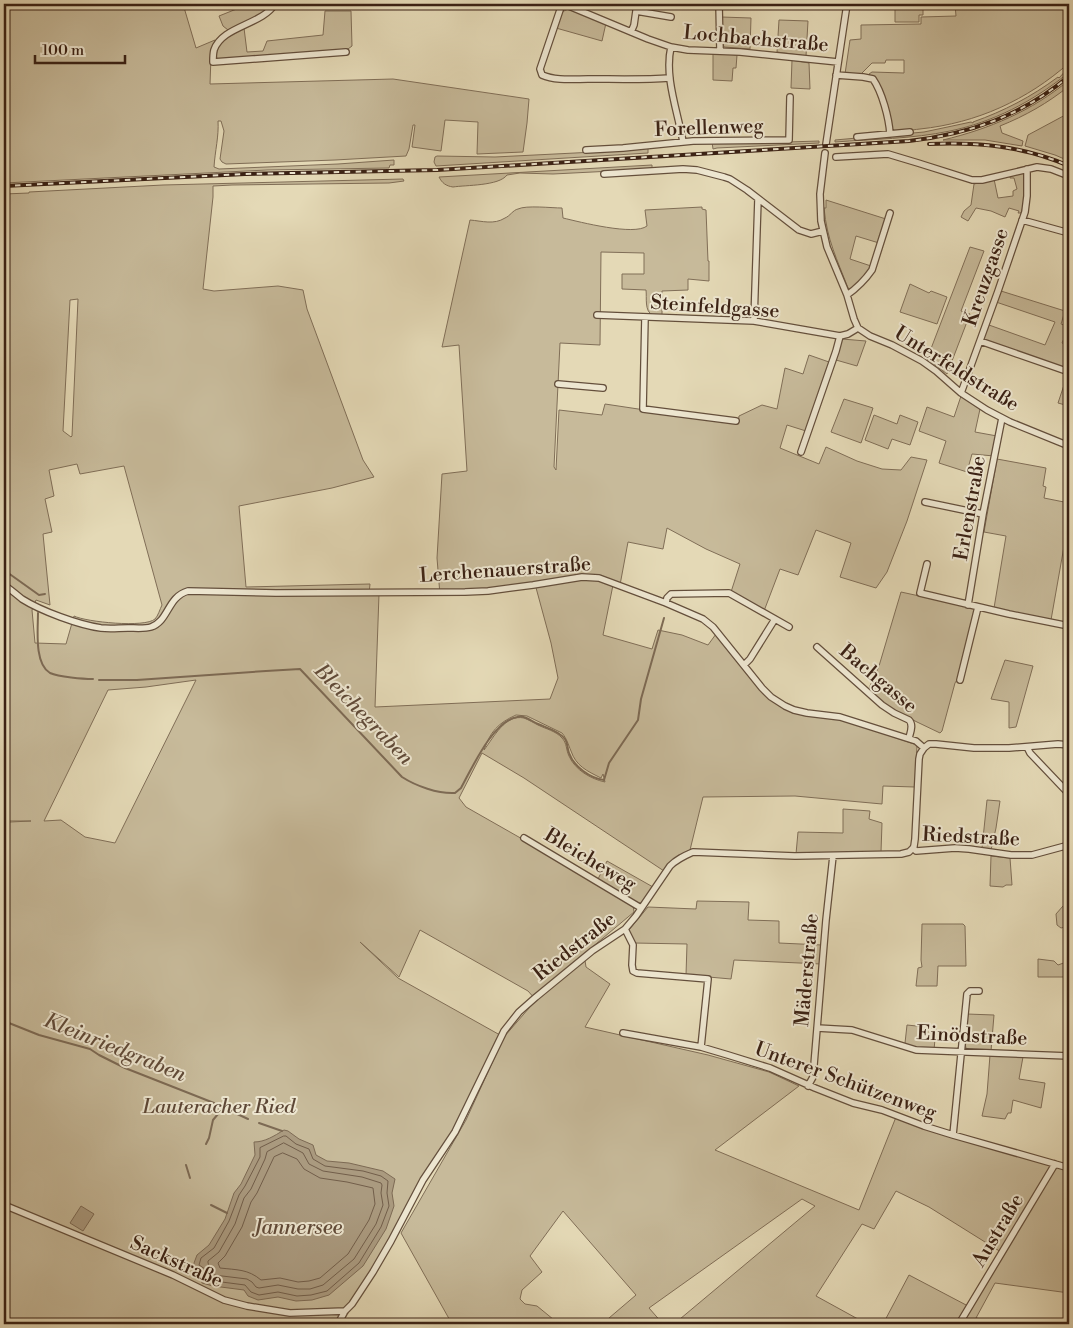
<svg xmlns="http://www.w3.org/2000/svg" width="1073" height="1328" font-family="'Libre Bodoni',serif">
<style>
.green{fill:#c7ba9a;stroke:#806e57;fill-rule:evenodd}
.water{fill:#aa9a7f;stroke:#7d6a54}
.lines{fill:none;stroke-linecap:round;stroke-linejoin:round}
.shore{stroke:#725e4a;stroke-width:1}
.stream{stroke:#7d6a54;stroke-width:2}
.minor-casing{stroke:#644f3c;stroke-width:8}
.minor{stroke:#ede6d0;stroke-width:5.5}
.rail-casing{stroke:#3a2114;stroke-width:4}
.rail{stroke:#ede6d0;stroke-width:2;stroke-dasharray:5.5;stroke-linecap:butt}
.labels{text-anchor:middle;stroke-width:4;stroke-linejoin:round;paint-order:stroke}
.street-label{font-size:20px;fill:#3a2114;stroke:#ede6d0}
.park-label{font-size:20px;font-style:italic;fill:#5d4736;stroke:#ede6d0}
.water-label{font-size:21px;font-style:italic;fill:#614b39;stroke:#ede6d0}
</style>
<rect width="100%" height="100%" fill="#e4d9b6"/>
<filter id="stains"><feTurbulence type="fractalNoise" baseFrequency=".004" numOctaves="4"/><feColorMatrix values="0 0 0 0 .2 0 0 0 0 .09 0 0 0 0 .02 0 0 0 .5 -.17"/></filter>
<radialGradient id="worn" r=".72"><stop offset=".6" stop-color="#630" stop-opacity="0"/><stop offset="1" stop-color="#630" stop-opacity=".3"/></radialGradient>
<!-- green -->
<path class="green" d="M4 4H183L196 48 215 40 211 56 210 84 393 79 529 99 527 123 523 152 477 154 478 122 445 120 441 151 412 147 415 125H413L409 149 406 156 335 160 226 164 222 162 220 159 224 131 221 121H218C219 136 215 151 214 167L219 169 338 164 394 160V165H390L389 168 267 170 4 183Z
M249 4H273L269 10 228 30 223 26 219 16Z
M895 4H923V15H919V22H895Z
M955 4H1040V9L1069 8V63C1027 100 977 123 920 129 911 130 902 132 893 130L877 82 869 74 872 72 904 73V60H886L885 63H872L861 74H845L850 40 861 39V25L921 24V17L956 16Z
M568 9 606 23 602 41 556 28 562 12Z
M325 11H351L352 46 348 49 225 59H217C213 43 232 34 244 28L247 52 263 51 267 41 323 35Z
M721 17 751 18 750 49 724 47 723 44Z
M779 20 808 21 806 56 777 52Z
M713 53 737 55 736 68H733L732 81 713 80Z
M792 60 809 63 810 89 791 88Z
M1069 67V72L1067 74C1032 102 993 122 950 131 912 139 873 139 835 142V140L924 132 971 122 973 123V122C1004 111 1031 97 1058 77L1059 78Z
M1069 80V86C1048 103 1025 116 1000 126L1002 133 1023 141 1022 146 985 140H943C989 129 1032 111 1069 80Z
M1069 113V161L1055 155 1025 146 1028 135Z
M819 141V143L717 148 713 149 712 142 755 143Z
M648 147V153L436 166 434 162 435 157 437 156 495 157 615 151Z
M652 165V169L553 174 520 173 507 175C499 186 466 185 453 187 446 186 442 183 439 177Z
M1025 171V200L1021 213H1018L1019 211 1009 208 1005 217 991 211 976 208 968 221 961 217 964 211 971 205 974 184 994 179 998 198 1013 196V191L1017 189 1014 178H1010V175Z
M403 179 404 181 389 183 232 185 213 186V197L203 289 214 291 278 286 303 290 307 309 363 460 374 477 332 488 239 506 246 587 370 584 369 594H379L375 707 550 699 558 678 551 643 535 584 497 588 479 594 440 595 437 558 442 474 467 471 459 345 442 347 470 220C482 221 494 225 505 218 510 216 513 210 518 209 526 205 552 208 562 208L563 218C580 222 634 236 647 226L645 210 702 207V209L706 210 708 261H709V281L688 279V290L662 291V315C659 315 656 315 653 315 644 312 647 297 646 290L622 289V274H644V253L601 252 600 345 560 343 554 467 556 470 559 410 602 415 605 404 738 424 739 416 762 405 777 409 785 368 803 374 809 355 829 362 806 431 787 425 780 448 819 464 826 447 857 461 882 469 901 470 911 457 927 460 907 521 887 572 876 588 840 577 851 543 816 530 798 575 780 569 764 611 731 592 740 564 706 549 667 528 663 549 628 542 620 585H613L603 635 652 649 658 630 682 635 708 645 716 634 774 701 797 713 838 718 917 745 915 787 883 786 882 804 795 796 703 797 690 850C678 855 672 862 664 871L524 778 482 753 459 798 466 807 524 840 633 905 634 912 584 954 586 967 610 984 585 1027 708 1055 769 1072 799 1086 715 1150 859 1210 896 1117 1069 1169V1293L995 1283 976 1318 1008 1324H883L909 1275 968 1306 1001 1252 929 1207 896 1191 874 1229 862 1224 816 1296 867 1324H674L815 1206 802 1199 649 1308 663 1324H602L636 1295 563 1211 530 1256 542 1272 522 1290 520 1299 525 1304 537 1306 559 1324H452L401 1233 466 1120 504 1037 536 1000 528 991 420 930 399 977 360 942 398 978 500 1035 464 1119 338 1324H4V818L10 822 31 821H10L4 817V194L29 193V192L163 185ZM78 299 72 436 71 437 63 431 70 300ZM77 464 80 474 124 466 162 605C160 609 158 616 155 619 145 628 86 622 74 616L66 644 35 643 32 610 36 600 50 605 43 534 52 532 45 499 54 496 49 470ZM196 680 115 843 85 837 61 820 44 821 108 690 146 687ZM516 715 527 716 562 733C567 739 568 744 571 751 576 766 587 771 601 778L603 774 605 782C591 779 575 770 569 756 566 750 567 743 562 738 556 731 546 729 538 725 534 723 529 720 524 718 505 714 494 737 484 750 490 732 498 723 516 715Z
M826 200 886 219 879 243 856 236 850 259 871 266 867 275 850 289 848 288C837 259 827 240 824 208H826Z
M970 247 984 251 961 311 970 314 947 374 927 359Z
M910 284 929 293 931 291 947 297 937 324 900 312Z
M1001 291 1065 311 1061 324 1069 327 1062 343 1069 346V406L1058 403 1069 370 983 340 989 325 1045 345 1055 322 996 302Z
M842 339 866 341 857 366 836 360Z
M961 396 980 409 975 432 997 436 994 456 972 454 967 472 939 463 946 441 919 431 927 407 954 417Z
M844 399 873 408 861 443 831 432Z
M874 415 897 424 900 415 918 422 910 445 892 439 888 449 865 440Z
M997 459 1046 468 1043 486 1046 487 1044 498 1069 503V518L1051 620 994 608 1006 536 984 532Z
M901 592 970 607 975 610 960 675 955 683 942 731 940 733 917 722 892 709 870 693V686L879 666Z
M1005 660 1033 666 1016 727 1009 728V702L991 699Z
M987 800 1000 801 996 828 991 850 982 848Z
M843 809 870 811 869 819 882 823 881 852 796 854 798 832 843 833Z
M991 856 1010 858 1012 885H1006L1003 887 990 886Z
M607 861 653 887 642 903H638L598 879Z
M697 901 749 902 748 920 779 921V943L822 945 821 964 734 960 731 979 686 975 687 944 634 943 629 932V930L648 907 696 909Z
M1069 905V926L1061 928 1057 925 1056 914 1063 906Z
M922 924H963L965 926 966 966H938L937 986H916L918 968 922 967 921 960Z
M1038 959 1054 961 1058 965 1069 961V977H1038Z
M967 1014 994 1015 991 1051 968 1050 966 1048 965 1044Z
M907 1025 936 1028 934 1050 908 1047 905 1043Z
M990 1055 1023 1057 1019 1079 1045 1083 1041 1108 1013 1100 1011 1113H1008L1005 1119 982 1116 987 1094Z"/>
<!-- water -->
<path class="water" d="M284 1130 288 1131 299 1139 313 1145 316 1155 327 1161 349 1163 383 1171 395 1179 392 1193 394 1206 386 1229 363 1266 329 1295 312 1300 296 1301 278 1297 258 1300 248 1296 244 1290 213 1286 202 1283 201 1272 194 1268V1263L197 1255 209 1245 225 1219 234 1193 241 1184 255 1155 254 1142C265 1142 274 1136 284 1130Z
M81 1206 94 1214 83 1231 70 1223Z"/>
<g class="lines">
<!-- shore -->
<path class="shore" d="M284 1136H286L296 1144 309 1149 313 1159 325 1166 363 1171 381 1176 388 1181 387 1193 389 1206 381 1227 359 1263 327 1291 311 1295 297 1296 278 1292 259 1295 251 1292 245 1285 214 1281 208 1279 205 1269 199 1265 201 1258 214 1248 229 1221 239 1195 245 1186 260 1157V1148Z
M284 1143 303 1153 309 1164 323 1171 362 1177 381 1183 382 1185 381 1193 383 1205 376 1224 354 1259 323 1285 310 1289H298L278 1285 259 1288 256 1287 252 1282 247 1279 214 1275 208 1263V1261L219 1252 235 1224 244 1198 251 1189 265 1159 267 1152Z
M283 1153 297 1159 304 1169 320 1178 347 1182 373 1188 375 1204 369 1220 348 1254 320 1278 309 1281 298 1282 280 1278 261 1280C248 1269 237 1270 220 1268L218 1263 225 1256 242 1227 251 1202 257 1193 274 1157Z"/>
<!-- stream -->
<path class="stream" d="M4 570 39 595 45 594
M38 613C38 629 34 664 50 673 59 677 83 679 93 679
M99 680H137L266 671 300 669 402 777C416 786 438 794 455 793L461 788C472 768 493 721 517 717 525 715 531 721 538 724 547 728 559 731 565 739 568 743 567 748 569 753 574 767 590 778 604 780L609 763 638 720 641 699 664 618
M4 1021 39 1035 90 1049 99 1055 125 1068 214 1103
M220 1106 248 1119
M259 1123 282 1131
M206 1144 209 1138 213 1120 218 1114 220 1106 217 1105
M186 1165 190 1178
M211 1205 227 1213"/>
<!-- minor casing -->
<g class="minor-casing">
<path id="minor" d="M275 4C262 25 222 26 214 50 213 54 213 58 213 62L346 52
M562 4 540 69 542 75C555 81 574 79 588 79 615 79 643 80 670 78
M564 4 648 39 671 47 688 50 740 52 838 62
M719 4 720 51
M197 5 199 4
M636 11 671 17
M631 32 634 25 637 4
M671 47C664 77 678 112 683 142
M836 75 863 77 873 79C882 92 889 118 890 134
M857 137 910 132
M826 144 847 4
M586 150 623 148 693 141 789 140 790 97
M825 153 820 194 821 221 827 247 847 295 854 319 858 328 870 336 892 345 922 361 936 371 961 393 987 410 1010 422 1069 446
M836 157 888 154 918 163 972 180H982L1037 167 1051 169 1069 176
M604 174 683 169 697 170 724 177 730 179 747 190 799 230 811 234 823 231
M1022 220 1069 233
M847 295C857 288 865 280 872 270L890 213
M597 315 754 321 840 336 848 334 858 328
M645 317 643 409 736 421
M754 321 758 199
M980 341 1069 372
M558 384 603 388
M961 393 998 291 1025 212 1027 196V169
M801 452 836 351 840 336
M925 502 983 514
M927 564 920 593 1009 614 1069 626
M4 585C10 589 16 594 22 599 41 611 79 625 101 628 110 629 119 628 128 628 135 628 145 629 151 627 169 621 167 597 188 591L276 593 465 592 488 591 533 585 582 577 599 578 666 603 703 619 713 627 762 688 771 697 785 706 794 710 807 713 840 717 916 741 924 748
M666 603 667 598 671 594 729 593 789 627
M968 605 983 514 1002 418
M817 647 882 705 894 713 909 720C914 725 910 733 909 738
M744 665 750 659 775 619
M960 680 978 607
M1027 747 1030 753 1069 794
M524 838 641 908
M913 848 914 846 915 839 919 759 920 754 924 748 929 744H936L974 748H1009L1058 744 1069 745
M913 848 916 851 955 848 969 849 1011 855H1032L1069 845
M625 929 633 945 632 965 633 971 637 973 708 979 701 1047
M817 1028 852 1030 916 1050 1069 1056
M623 1033 701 1047 728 1055 770 1068 815 1088 853 1103 882 1110 924 1126 953 1135 1069 1168
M808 1086 813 1077 826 920 833 856
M953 1135 967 994 970 991H979
M4 1205 173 1275 224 1300 247 1306 290 1313 345 1311
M338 1324 345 1311 352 1304 373 1272 391 1241 423 1180 455 1132 504 1031 519 1012 536 997 592 951 625 929 636 916 670 866C677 859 684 856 693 852L795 856 901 854 909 852 913 848
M959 1324 1055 1164"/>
</g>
<!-- minor -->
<use href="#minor" class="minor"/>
<!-- rail casing -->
<g class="rail-casing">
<path id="rail" d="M929 144C978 142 1024 146 1069 166
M4 186 245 174 437 170 909 141C969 134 1022 116 1069 76"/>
</g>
<!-- rail -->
<use href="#rail" class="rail"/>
</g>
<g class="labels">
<!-- street labels -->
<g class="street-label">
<text transform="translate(756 38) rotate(5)" y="7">Lochbachstraße</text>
<text transform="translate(709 127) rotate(-2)" y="7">Forellenweg</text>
<text transform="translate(985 277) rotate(-71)" y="7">Kreuzgasse</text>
<text transform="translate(715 306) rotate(4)" y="7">Steinfeldgasse</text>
<text transform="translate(957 368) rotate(32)" y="7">Unterfeldstraße</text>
<text transform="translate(969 508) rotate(-80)" y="7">Erlenstraße</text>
<text transform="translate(505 569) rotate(-4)" y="7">Lerchenauerstraße</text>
<text transform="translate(879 678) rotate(40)" y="7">Bachgasse</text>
<text transform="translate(971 836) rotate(3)" y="7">Riedstraße</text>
<text transform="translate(591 859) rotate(31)" y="7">Bleicheweg</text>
<text transform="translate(574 946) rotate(-38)" y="7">Riedstraße</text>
<text transform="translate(806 970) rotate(-85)" y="7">Mäderstraße</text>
<text transform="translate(972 1035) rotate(3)" y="7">Einödstraße</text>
<text transform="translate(846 1080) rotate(20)" y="7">Unterer Schützenweg</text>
<text transform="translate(997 1230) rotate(-59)" y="7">Austraße</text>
<text transform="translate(177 1261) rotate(24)" y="7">Sackstraße</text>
</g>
<!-- park labels -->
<g class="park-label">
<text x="219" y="1113">Lauteracher Ried</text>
</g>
<!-- water labels -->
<g class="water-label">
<text transform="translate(364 714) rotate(46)" y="7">Bleichegraben</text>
<text transform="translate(115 1047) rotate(22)" y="7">Kleinriedgraben</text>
<text x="298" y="1234">Jannersee</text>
</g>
</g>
<!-- margin -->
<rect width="1073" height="1328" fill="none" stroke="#e4d9b6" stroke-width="20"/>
<rect x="5" y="5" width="1063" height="1318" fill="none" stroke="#3a2114" stroke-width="2.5"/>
<rect x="10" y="10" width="1053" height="1308" fill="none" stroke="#3a2114"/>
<!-- scale -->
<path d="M35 55v8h90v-8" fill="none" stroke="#3a2114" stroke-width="2.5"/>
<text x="42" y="55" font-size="15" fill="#3a2114" stroke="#ede6d0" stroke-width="4" paint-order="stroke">100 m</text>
<rect width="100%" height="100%" filter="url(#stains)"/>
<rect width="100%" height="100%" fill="url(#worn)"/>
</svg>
